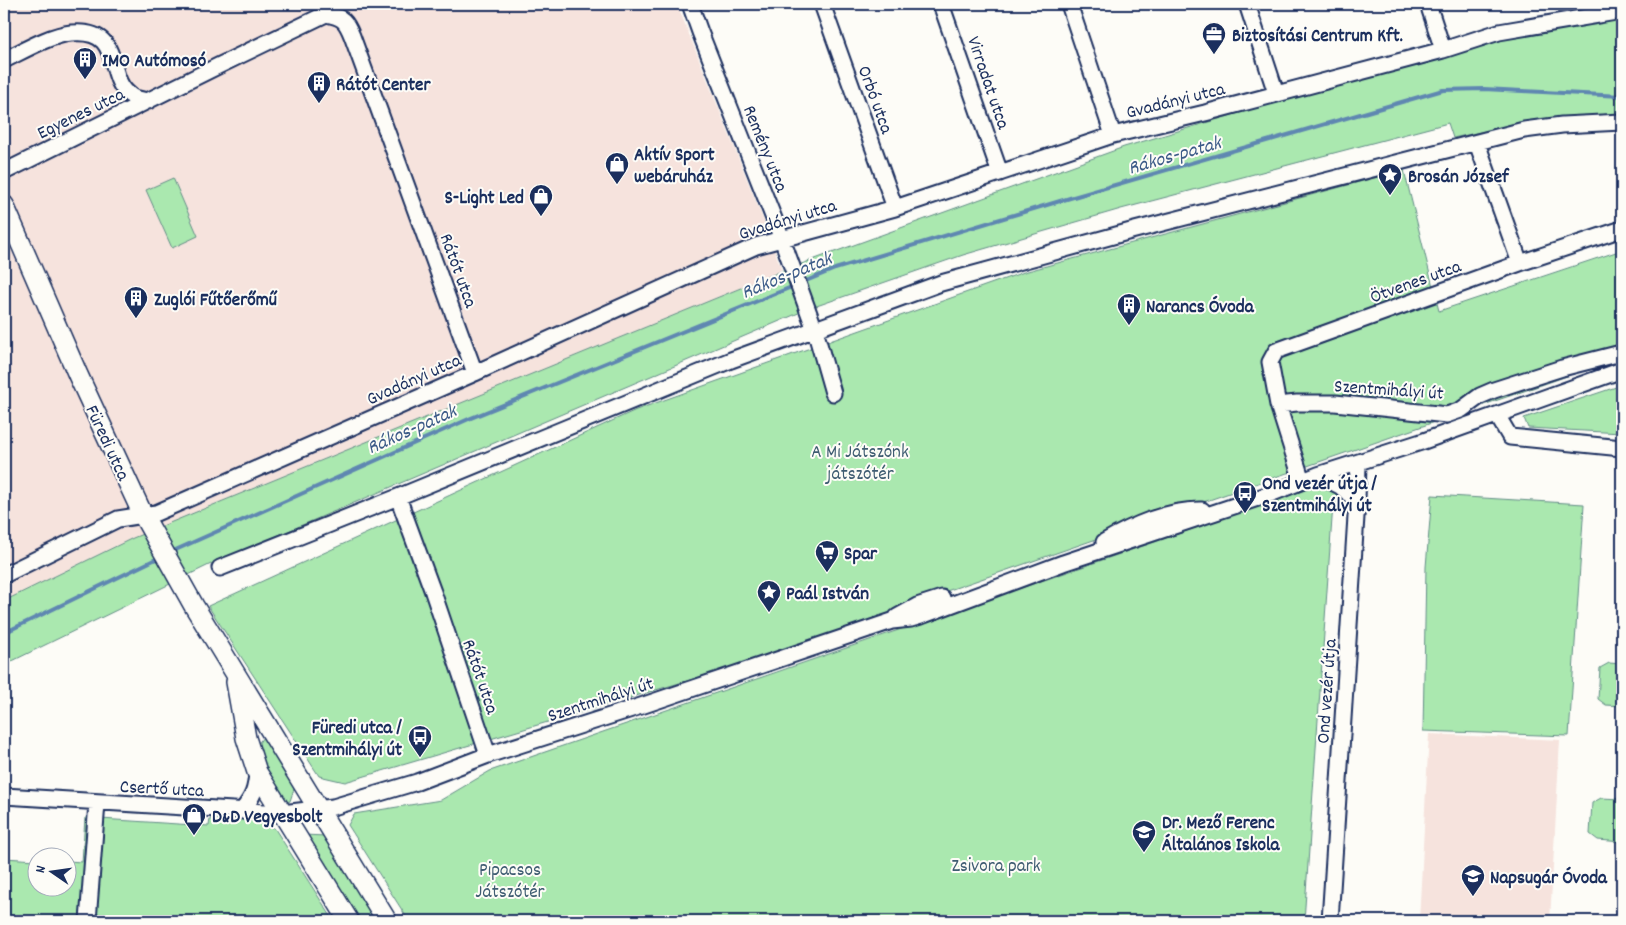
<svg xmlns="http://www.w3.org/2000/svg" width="1626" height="925" font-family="Dekko,sans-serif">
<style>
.built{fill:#f6e3dd}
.green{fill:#aae8af;stroke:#628c86}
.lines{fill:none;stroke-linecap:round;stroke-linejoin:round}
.stream{stroke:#5e87b1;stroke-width:4}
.minor-casing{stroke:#1b2f5e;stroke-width:19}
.major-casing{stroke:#1b2f5e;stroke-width:22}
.minor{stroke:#fdfcf7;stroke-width:15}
.major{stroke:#fdfcf7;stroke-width:19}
.labels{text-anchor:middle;stroke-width:4;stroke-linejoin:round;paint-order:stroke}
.poi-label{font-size:19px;font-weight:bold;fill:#1b2f5e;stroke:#fdfcf7;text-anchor:start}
.street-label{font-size:19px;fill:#1b2f5e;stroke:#fdfcf7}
.park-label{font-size:19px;fill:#3f5d72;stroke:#fdfcf7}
.water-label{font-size:20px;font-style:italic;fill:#3c5b88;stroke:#fdfcf7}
</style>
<rect width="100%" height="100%" fill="#fdfcf7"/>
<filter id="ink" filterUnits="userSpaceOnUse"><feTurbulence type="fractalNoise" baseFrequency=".02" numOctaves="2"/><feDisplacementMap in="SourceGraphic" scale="10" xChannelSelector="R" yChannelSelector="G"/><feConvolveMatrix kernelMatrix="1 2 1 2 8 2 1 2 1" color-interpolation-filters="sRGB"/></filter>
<g filter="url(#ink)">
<!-- built -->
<path class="built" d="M4 4H330L333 11 351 4H677L767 229 782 271 133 538 4 601Z
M1429 734 1560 740 1550 921H1419Z"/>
<!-- green -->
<path class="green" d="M1622 16V116L1563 117 1522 123 1453 138 1448 123 1121 209 963 255 808 309 211 564 4 665V601L133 538 782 271 1124 147 1489 39Z
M1404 170 1439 311 1622 250V357L909 604 882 617 764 658 345 782 319 776 208 606 636 410 1024 272Z
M173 178 198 236 172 248 146 190Z
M1622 385V433L1528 428 1524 418Z
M1320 485 1336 488 1344 503 1333 504 1304 921H409L348 825 354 814 441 800 490 771 971 605 972 596 1021 588Z
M1432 495 1584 504 1569 736 1423 731 1426 567Z
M1609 663 1622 664V706L1606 705 1598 699 1600 668Z
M263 737 268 740 293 780 294 789 290 801 283 804 270 782 258 744Z
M1601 798 1622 799V842L1598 840 1590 834 1592 803Z
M85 818 209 826 210 819H262L275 829 334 921H4V858L37 860 38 888H68V861L82 862Z
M303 835 326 836 379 921H357Z"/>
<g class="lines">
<!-- stream -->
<path class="stream" d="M801 283 835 269 1070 198 1443 90 1484 89 1622 96
M171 552 471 418 794 286
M4 633 160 557"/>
<!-- minor casing -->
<g class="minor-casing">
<path id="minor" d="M690 4 700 32 782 239 815 330 833 393
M822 4 895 208
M941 4 1000 173
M1069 4 1113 135
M1247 4 1276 93
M1428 4 1443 50
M4 60C23 51 50 35 71 33 125 28 104 77 130 95 134 99 143 100 148 101
M1477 143 1520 263
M4 172 218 66 326 14C343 17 346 21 352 36L475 373
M1278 405 1297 403H1335L1447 415 1461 410 1480 396 1494 390 1562 368 1617 354 1622 359
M1497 415 1510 437 1622 448
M1318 475 1340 486 1357 501
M1302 481 1278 405 1270 362 1276 351 1520 263 1622 229
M398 497 433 592 488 755
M1104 542C1131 526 1169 509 1202 510
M220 568 398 497 731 360 941 283 1131 231 1524 130 1562 125 1622 122
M4 575 118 519 156 513 475 373 756 246 895 208 1113 135 1205 113 1443 50 1499 32 1622 11
M897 617 917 606 942 598
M4 796 282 813 333 807 417 782 488 755 641 706 892 621 911 619 921 616 1063 563 1270 494 1318 475 1421 442 1622 370
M242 811C253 797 256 790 257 772
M88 921 97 803
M1330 921 1357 501 1358 463"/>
</g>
<!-- major casing -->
<g class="major-casing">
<path id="major" d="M4 205 78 375 143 515 194 606 387 921
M236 682 246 738 257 772 349 921"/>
</g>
<!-- minor -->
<use href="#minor" class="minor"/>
<!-- major -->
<use href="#major" class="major"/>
</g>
</g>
<!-- icons -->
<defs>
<g id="office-pin" transform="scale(1.25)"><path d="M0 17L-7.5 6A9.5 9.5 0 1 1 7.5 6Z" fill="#1b2f5e" stroke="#fdfcf7"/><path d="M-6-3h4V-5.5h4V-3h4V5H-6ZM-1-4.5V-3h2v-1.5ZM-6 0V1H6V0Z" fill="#fff"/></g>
<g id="building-pin" transform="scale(1.25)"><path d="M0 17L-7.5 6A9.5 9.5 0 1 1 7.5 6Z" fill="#1b2f5e" stroke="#fdfcf7"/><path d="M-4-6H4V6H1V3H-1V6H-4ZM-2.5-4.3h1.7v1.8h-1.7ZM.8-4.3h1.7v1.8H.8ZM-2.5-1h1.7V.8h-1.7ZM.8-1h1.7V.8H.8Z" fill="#fff"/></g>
<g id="shop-pin" transform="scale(1.25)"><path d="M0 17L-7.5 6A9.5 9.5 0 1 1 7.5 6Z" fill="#1b2f5e" stroke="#fdfcf7"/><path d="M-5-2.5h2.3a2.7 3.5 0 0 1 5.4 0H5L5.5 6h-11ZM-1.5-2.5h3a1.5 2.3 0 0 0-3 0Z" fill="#fff"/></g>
<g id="sight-pin" transform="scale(1.25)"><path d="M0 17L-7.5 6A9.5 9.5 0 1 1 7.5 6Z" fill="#1b2f5e" stroke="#fdfcf7"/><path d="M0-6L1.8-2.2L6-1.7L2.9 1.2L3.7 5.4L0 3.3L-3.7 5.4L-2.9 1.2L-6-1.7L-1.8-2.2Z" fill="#fff"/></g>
<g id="bus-pin" transform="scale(1.25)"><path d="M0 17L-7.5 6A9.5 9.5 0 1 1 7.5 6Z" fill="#1b2f5e" stroke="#fdfcf7"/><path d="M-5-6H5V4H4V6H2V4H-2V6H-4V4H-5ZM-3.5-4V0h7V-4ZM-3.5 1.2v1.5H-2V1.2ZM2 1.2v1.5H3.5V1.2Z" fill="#fff"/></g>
<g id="supermarket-pin" transform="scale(1.25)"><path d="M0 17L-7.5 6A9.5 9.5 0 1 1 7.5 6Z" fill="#1b2f5e" stroke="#fdfcf7"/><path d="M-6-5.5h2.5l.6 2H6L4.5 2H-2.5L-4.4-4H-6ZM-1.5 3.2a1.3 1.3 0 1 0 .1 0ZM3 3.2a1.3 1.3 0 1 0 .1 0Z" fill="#fff"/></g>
<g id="school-pin" transform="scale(1.25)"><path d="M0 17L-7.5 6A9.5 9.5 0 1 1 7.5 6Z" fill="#1b2f5e" stroke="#fdfcf7"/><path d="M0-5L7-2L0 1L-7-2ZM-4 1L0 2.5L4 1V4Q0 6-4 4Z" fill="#fff"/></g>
</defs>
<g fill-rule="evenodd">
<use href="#office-pin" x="1214" y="34"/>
<use href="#building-pin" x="85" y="59"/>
<use href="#building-pin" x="319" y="83"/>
<use href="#shop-pin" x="617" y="164"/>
<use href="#sight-pin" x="1390" y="175"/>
<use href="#shop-pin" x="541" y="196"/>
<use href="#building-pin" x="136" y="298"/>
<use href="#building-pin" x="1129" y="305"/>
<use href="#bus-pin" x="1245" y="493"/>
<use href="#supermarket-pin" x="827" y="552"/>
<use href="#sight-pin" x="769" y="592"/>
<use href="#bus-pin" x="420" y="737"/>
<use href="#shop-pin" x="194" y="815"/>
<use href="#school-pin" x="1144" y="832"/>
<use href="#school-pin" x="1473" y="876"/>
</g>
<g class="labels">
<!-- poi labels -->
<g class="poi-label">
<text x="1232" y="41">Biztosítási Centrum Kft.</text>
<text x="102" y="66">IMO Autómosó</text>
<text x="336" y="90">Rátót Center</text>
<text x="634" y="160">Aktív Sport<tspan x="634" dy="22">webáruház</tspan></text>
<text x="1408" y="182">Brosán József</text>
<text x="524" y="203" text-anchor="end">S-Light Led</text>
<text x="154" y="305">Zuglói Fűtőerőmű</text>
<text x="1146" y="312">Narancs Óvoda</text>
<text x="1262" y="489">Ond vezér útja /<tspan x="1262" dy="22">Szentmihályi út</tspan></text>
<text x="844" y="559">Spar</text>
<text x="786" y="599">Paál István</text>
<text x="402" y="733" text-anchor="end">Füredi utca /<tspan x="402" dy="22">Szentmihályi út</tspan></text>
<text x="212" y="822">D&amp;D Vegyesbolt</text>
<text x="1162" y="828">Dr. Mező Ferenc<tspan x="1162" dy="22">Általános Iskola</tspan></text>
<text x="1490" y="883">Napsugár Óvoda</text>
</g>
<!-- street labels -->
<g class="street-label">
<text transform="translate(990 82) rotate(71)" y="7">Virradat utca</text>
<text transform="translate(877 99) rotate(70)" y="7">Orbó utca</text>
<text transform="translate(1175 99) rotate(-14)" y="7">Gvadányi utca</text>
<text transform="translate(80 112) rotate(-26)" y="7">Egyenes utca</text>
<text transform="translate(767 148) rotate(68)" y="7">Remény utca</text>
<text transform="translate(787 218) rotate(-17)" y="7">Gvadányi utca</text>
<text transform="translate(460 270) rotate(70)" y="7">Rátót utca</text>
<text transform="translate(1415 280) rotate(-20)" y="7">Ötvenes utca</text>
<text transform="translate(413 378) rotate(-24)" y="7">Gvadányi utca</text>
<text transform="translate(1389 388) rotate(4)" y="7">Szentmihályi út</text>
<text transform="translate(109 442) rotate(65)" y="7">Füredi utca</text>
<text transform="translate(482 676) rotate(71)" y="7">Rátót utca</text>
<text transform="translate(1325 691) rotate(-86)" y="7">Ond vezér útja</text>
<text transform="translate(600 698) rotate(-18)" y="7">Szentmihályi út</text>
<text transform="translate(162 787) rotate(3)" y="7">Csertő utca</text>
</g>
<!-- park labels -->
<g class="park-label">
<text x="860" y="457">A Mi Játszónk<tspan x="860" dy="22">játszótér</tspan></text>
<text x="996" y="871">Zsivora park</text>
<text x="510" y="875">Pipacsos<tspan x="510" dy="22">Játszótér</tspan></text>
</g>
<!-- water labels -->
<g class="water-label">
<text transform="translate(1174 154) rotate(-16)" y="7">Rákos-patak</text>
<text transform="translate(786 274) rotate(-22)" y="7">Rákos-patak</text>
<text transform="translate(411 428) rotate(-24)" y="7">Rákos-patak</text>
</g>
</g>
<!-- margin -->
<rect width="1626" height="925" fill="none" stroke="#fdfcf7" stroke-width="20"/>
<rect x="10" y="10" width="1606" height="905" fill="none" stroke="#1b2f5e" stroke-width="2" filter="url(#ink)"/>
<!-- north arrow -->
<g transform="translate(52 872) rotate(283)"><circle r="24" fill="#fdfcf7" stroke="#a3aaba"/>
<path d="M0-4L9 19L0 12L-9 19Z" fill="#1b2f5e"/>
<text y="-8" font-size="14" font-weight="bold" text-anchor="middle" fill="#1b2f5e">N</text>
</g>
</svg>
